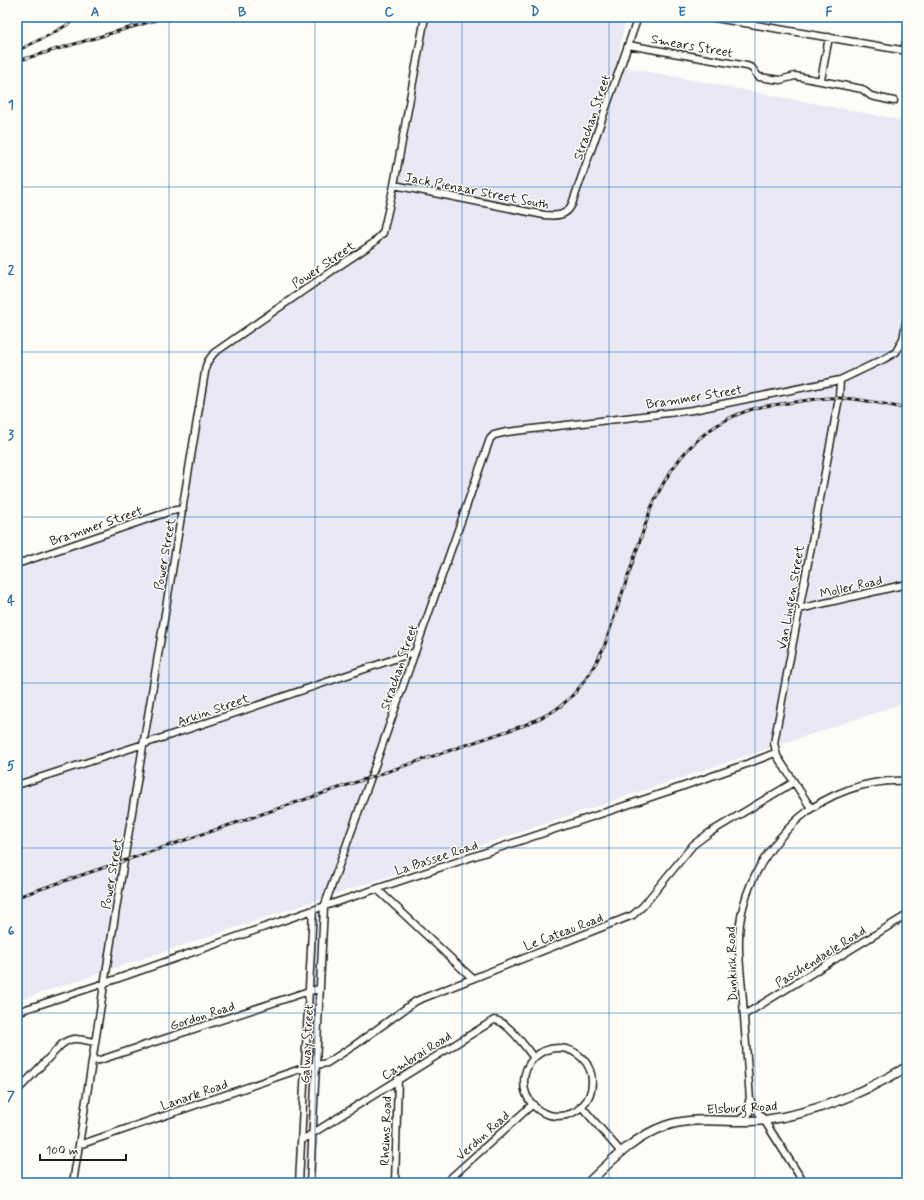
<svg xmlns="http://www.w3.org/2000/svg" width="924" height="1200" font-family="Mynerve,sans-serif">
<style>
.built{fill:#e9e9f5}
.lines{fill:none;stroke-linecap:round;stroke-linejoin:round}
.street-casing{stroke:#1c1c1c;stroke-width:9}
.secondary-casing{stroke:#1c1c1c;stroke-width:11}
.street{stroke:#fdfcf7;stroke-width:6}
.secondary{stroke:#fdfcf7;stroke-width:8}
.rail-casing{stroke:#1c1c1c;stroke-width:3}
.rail{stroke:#fdfcf7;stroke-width:1.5;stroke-dasharray:4.5;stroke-linecap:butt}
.grid{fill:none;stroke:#1f6fb2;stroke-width:1;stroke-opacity:0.55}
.labels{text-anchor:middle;stroke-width:3;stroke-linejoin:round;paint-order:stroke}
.street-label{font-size:13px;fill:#1c1c1c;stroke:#fdfcf7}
.neatline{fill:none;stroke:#1f6fb2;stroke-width:1.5}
.grid-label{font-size:13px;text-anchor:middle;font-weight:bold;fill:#1f6fb2}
</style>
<rect width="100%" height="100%" fill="#fdfcf7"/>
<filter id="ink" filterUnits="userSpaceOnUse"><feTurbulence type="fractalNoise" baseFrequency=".025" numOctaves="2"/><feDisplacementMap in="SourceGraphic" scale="8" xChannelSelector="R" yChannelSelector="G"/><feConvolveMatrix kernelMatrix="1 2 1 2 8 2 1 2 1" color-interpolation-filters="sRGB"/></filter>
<g filter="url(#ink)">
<!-- built -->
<path class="built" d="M425 17H626L617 61 629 68 907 121V702L17 1001V566L187 507 212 355 383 233Z"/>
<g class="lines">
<!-- street casing -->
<g class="street-casing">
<path id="street" d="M709 17 907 51
M628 45 747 66 752 68 757 75 759 77 780 80 795 76 857 88 862 89 871 96 894 101
M904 51 907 38
M821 80 829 37
M394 185 544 215C556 216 566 217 572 204L638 17
M17 564 171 511 183 509
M799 609 907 584
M17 785 144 744 415 652
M811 808 777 756 774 743 839 398 840 380
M377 889 472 978
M17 1012 105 983 313 910 681 787 752 762 775 753
M744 1015 907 915
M524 1082a34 34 0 1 1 68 0a34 34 0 1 1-68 0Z
M92 1061 100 1060 309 991 320 989
M17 1091 61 1045C73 1035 81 1040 95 1042
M581 1106 621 1152
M302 1140 494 1020C507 1020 526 1048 534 1058
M79 1144 85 1143 306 1067 327 1063 355 1045 416 1001 633 915 643 906 693 845 709 833 794 782
M73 1183 117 903 206 366 208 361 214 353 333 270 372 244 383 233 394 185 425 17
M299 1183 313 910
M310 1183 324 907 371 777 490 439 494 435 507 432 693 410 840 380 884 359 896 352 903 339 907 317
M395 1183 398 1079
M445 1183 533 1104
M804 1183 764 1120 750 1101C748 1068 745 1035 743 1001 741 975 737 949 740 923 746 881 768 847 798 819 827 793 868 779 907 781"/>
</g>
<!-- secondary casing -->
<g class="secondary-casing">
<path id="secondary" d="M741 1120C749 1116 749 1109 750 1101
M588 1183C611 1161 634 1137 665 1126 697 1115 733 1124 765 1120 817 1113 863 1093 907 1067"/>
</g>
<!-- street -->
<use href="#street" class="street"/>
<!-- secondary -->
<use href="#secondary" class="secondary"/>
<!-- rail casing -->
<g class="rail-casing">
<path id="rail" d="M17 51 51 34 81 17
M17 61 166 17
M17 897 525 725C535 720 546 716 555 710 578 695 592 671 604 647L651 508C672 460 703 423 756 408 769 405 782 404 795 402 810 400 826 397 841 398 863 399 885 404 907 409"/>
</g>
<!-- rail -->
<use href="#rail" class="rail"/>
</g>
</g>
<!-- grid -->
<path class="grid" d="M169 17V1183M315 17V1183M462 17V1183M609 17V1183M755 17V1183M17 187H907M17 352H907M17 517H907M17 683H907M17 848H907M17 1013H907"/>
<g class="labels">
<!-- street labels -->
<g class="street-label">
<text transform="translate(692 45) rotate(10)" y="5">Smears Street</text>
<text transform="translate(591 117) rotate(-71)" y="5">Strachan Street</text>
<text transform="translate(477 190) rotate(11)" y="5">Jack Pienaar Street South</text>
<text transform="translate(323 264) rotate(-34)" y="5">Power Street</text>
<text transform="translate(694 396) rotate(-9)" y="5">Brammer Street</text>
<text transform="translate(96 525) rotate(-19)" y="5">Brammer Street</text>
<text transform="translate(164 554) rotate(-80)" y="5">Power Street</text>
<text transform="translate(851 586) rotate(-13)" y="5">Moller Road</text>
<text transform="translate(790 597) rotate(-80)" y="5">Van Lingen Street</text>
<text transform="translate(398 667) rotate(-71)" y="5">Strachan Street</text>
<text transform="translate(213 709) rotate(-19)" y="5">Arkin Street</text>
<text transform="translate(436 857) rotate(-18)" y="5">La Bassee Road</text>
<text transform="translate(111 873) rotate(-80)" y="5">Power Street</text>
<text transform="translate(563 931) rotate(-21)" y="5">Le Cateau Road</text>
<text transform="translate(820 956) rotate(-32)" y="5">Paschendaele Road</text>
<text transform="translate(731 964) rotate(-92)" y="5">Dunkirk Road</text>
<text transform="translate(202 1015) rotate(-18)" y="5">Gordon Road</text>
<text transform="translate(306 1044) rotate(-87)" y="5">Galway Street</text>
<text transform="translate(416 1055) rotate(-32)" y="5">Cambrai Road</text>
<text transform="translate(194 1094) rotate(-19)" y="5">Lanark Road</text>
<text transform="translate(742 1107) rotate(-3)" y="5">Elsburg Road</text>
<text transform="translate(385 1131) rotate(-88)" y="5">Rheims Road</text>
<text transform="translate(482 1135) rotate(-42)" y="5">Verdun Road</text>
</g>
</g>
<!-- margin -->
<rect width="924" height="1200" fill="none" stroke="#fdfcf7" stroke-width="44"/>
<!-- scale -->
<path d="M40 1154v6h86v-6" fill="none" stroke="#1c1c1c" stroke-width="2"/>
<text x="46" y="1154" font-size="12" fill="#1c1c1c" stroke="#fdfcf7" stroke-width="3" paint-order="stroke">100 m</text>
<rect x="22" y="22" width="880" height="1156" class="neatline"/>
<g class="grid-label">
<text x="95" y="16">A</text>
<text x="242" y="16">B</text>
<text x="389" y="16">C</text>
<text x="535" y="16">D</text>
<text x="682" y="16">E</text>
<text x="829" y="16">F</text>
<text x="11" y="109">1</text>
<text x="11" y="274">2</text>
<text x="11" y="439">3</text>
<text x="11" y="605">4</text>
<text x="11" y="770">5</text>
<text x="11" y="935">6</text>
<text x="11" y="1100">7</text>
</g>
</svg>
